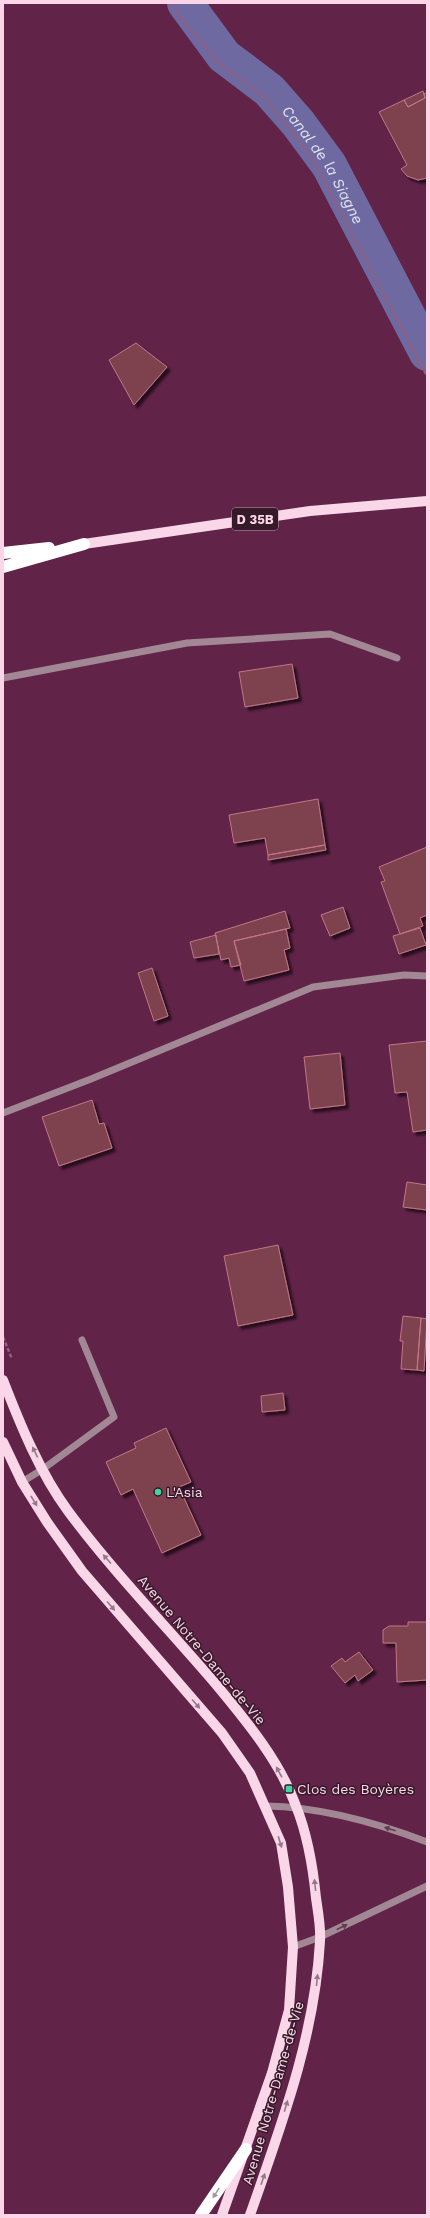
<svg xmlns="http://www.w3.org/2000/svg" width="430" height="2218" font-family="'Work Sans',sans-serif">
<style>
.lines{fill:none;stroke-linecap:round;stroke-linejoin:round}
.canal{stroke:#6e6aa1;stroke-width:36}
.building{fill:#7e4250;stroke:#c47687;filter:url(#shadow)}
.path{stroke:#945e7d;stroke-width:2.5;stroke-dasharray:4 2;stroke-linecap:butt}
.minor{stroke:#a28795;stroke-width:7}
.major{stroke:#f9d7e8;stroke-width:10}
.highway{stroke:#fff;stroke-width:12}
.oneway{fill:#977888}
.oneway2{fill:#5b404f}
.oneway3{fill:#a4989f}
.poi-dot{fill:#3fd4a2;stroke:#351a29;stroke-width:1.5}
.labels{text-anchor:middle;stroke-width:3;stroke-linejoin:round;paint-order:stroke}
.shield{fill:#351a29;stroke:#c09daf;stroke-width:1}
.shield-label{font-size:13px;font-weight:bold;fill:#fcd5e9}
.poi-label{font-size:14px;fill:#fcd5e9;stroke:#351a29;text-anchor:start}
.street-label{font-size:14px;fill:#fcd5e9;stroke:#351a29}
.water-label{font-size:15px;font-style:italic;fill:#e2e2f3;stroke:#351a29}
</style>
<defs>
<filter id="shadow"><feDropShadow dx="3.5" dy="3.5" stdDeviation="1" flood-color="#0009"/></filter>
</defs>
<rect width="100%" height="100%" fill="#612348"/>
<g class="lines">
<!-- canal -->
<path class="canal" id="s1" d="M185 3 224 56 269 90 298 123 329 165 427 353"/>
</g>
<!-- building -->
<path class="building" d="M423 91 425 98 408 107 404 100Z
M427 92V178L418 180 407 176 401 169 407 165 379 112 404 100 408 107 425 98 424 94Z
M136 343 167 367 134 405 109 360Z
M292 664 298 698 245 707 239 672Z
M318 799 325 845 268 855 265 838 234 843 229 815Z
M325 845 326 850 268 860V855Z
M427 847V915L420 918 423 926 400 934 381 882 385 881 379 867Z
M343 907 350 928 330 936 321 915Z
M285 911 290 928 234 941 241 965 231 967 229 958 221 960 215 933Z
M420 928 426 945 399 954 393 936Z
M286 929 290 948 284 950 289 970 244 981 234 941Z
M216 935 219 954 194 958 190 942Z
M152 968 168 1016 154 1021 138 973Z
M427 1041V1130L413 1132 407 1092 395 1093 389 1045Z
M340 1053 345 1105 310 1109 304 1057Z
M92 1100 99 1124 104 1123 112 1148 59 1166 42 1117Z
M407 1182 427 1185V1210L403 1207Z
M278 1245 293 1315 238 1326 224 1256Z
M403 1316 421 1318 417 1370 401 1369 403 1341H400Z
M421 1318 427 1319 424 1371 417 1370Z
M283 1393 285 1410 262 1412 261 1396Z
M166 1428 191 1482 179 1487 201 1535 162 1553 133 1489 121 1495 106 1462 136 1448 134 1443Z
M408 1622H427V1680L397 1682 396 1643H383V1630L389 1626H408Z
M359 1652 373 1670 358 1681 355 1675 345 1683 331 1666 342 1658 345 1662Z"/>
<g class="lines">
<!-- path -->
<path class="path" d="M174 3 179 16 220 64 265 98 312 158 427 376
M3 1337 12 1359"/>
<!-- minor -->
<path class="minor" d="M3 678 187 643 330 634 397 658
M3 1113 91 1079 313 987 404 975 427 976
M22 1482 43 1469 114 1417 82 1340
M266 1806C322 1807 375 1822 427 1842
M293 1947 320 1937 427 1886"/>
<!-- major -->
<path class="major" d="M84 544 310 511 427 501
M3 1380C20 1424 40 1473 68 1511 114 1573 169 1629 219 1688 248 1723 280 1762 296 1806 308 1836 313 1867 316 1898 318 1912 321 1927 320 1941 315 2036 281 2126 250 2215
M3 1442 22 1482 47 1522 82 1571 222 1733 250 1773 281 1843 288 1887 293 1947 289 2010 272 2073 222 2215"/>
<!-- highway -->
<path class="highway" d="M3 553 49 548
M3 567 84 544
M201 2215 246 2149"/>
</g>
<!-- one-way arrows -->
<defs><path id="oneway-solid" d="M-6-.8H1V-3.2L6.5 0L1 3.2V.8H-6Z"/></defs>
<g class="oneway">
<use href="#oneway-solid" transform="translate(35 1452) rotate(-116)"/>
<use href="#oneway-solid" transform="translate(34 1501) rotate(59)"/>
<use href="#oneway-solid" transform="translate(107 1559) rotate(-132)"/>
<use href="#oneway-solid" transform="translate(111 1606) rotate(50)"/>
<use href="#oneway-solid" transform="translate(196 1704) rotate(49)"/>
<use href="#oneway-solid" transform="translate(279 1772) rotate(-119)"/>
<use href="#oneway-solid" transform="translate(280 1842) rotate(73)"/>
<use href="#oneway-solid" transform="translate(315 1885) rotate(-96)"/>
<use href="#oneway-solid" transform="translate(317 1980) rotate(-85)"/>
<use href="#oneway-solid" transform="translate(286 2106) rotate(-74)"/>
<use href="#oneway-solid" transform="translate(263 2179) rotate(-71)"/>
</g>
<g class="oneway2">
<use href="#oneway-solid" transform="translate(390 1829) rotate(-162)"/>
<use href="#oneway-solid" transform="translate(342 1927) rotate(-26)"/>
</g>
<use class="oneway3" href="#oneway-solid" transform="translate(216 2193) rotate(122)"/>
<!-- markers -->
<g class="poi-dot">
<circle cx="158" cy="1492" r="4"/>
<rect x="285" y="1785" width="8" height="8" rx="2"/>
</g>
<g class="labels">
<!-- shield labels -->
<rect class="shield" x="232" y="508" width="46" height="22" rx="3"/>
<g class="shield-label">
<text x="255" y="524">D 35B</text>
</g>
<!-- poi labels -->
<g class="poi-label">
<text x="166" y="1497">L'Asia</text>
<text x="297" y="1794">Clos des Boyères</text>
</g>
<!-- street labels -->
<g class="street-label">
<text transform="translate(202 1650) rotate(50)" y="5">Avenue Notre-Dame-de-Vie</text>
<text transform="translate(273 2093) rotate(-74)" y="5">Avenue Notre-Dame-de-Vie</text>
</g>
<!-- water labels -->
<g class="water-label">
<text dy="5" stroke="none"><textPath href="#s1" startOffset="215">Canal de la Siagne</textPath></text>
</g>
</g>
<!-- border -->
<rect width="430" height="2218" fill="none" stroke="#fcd5e9" stroke-width="8"/>
</svg>
